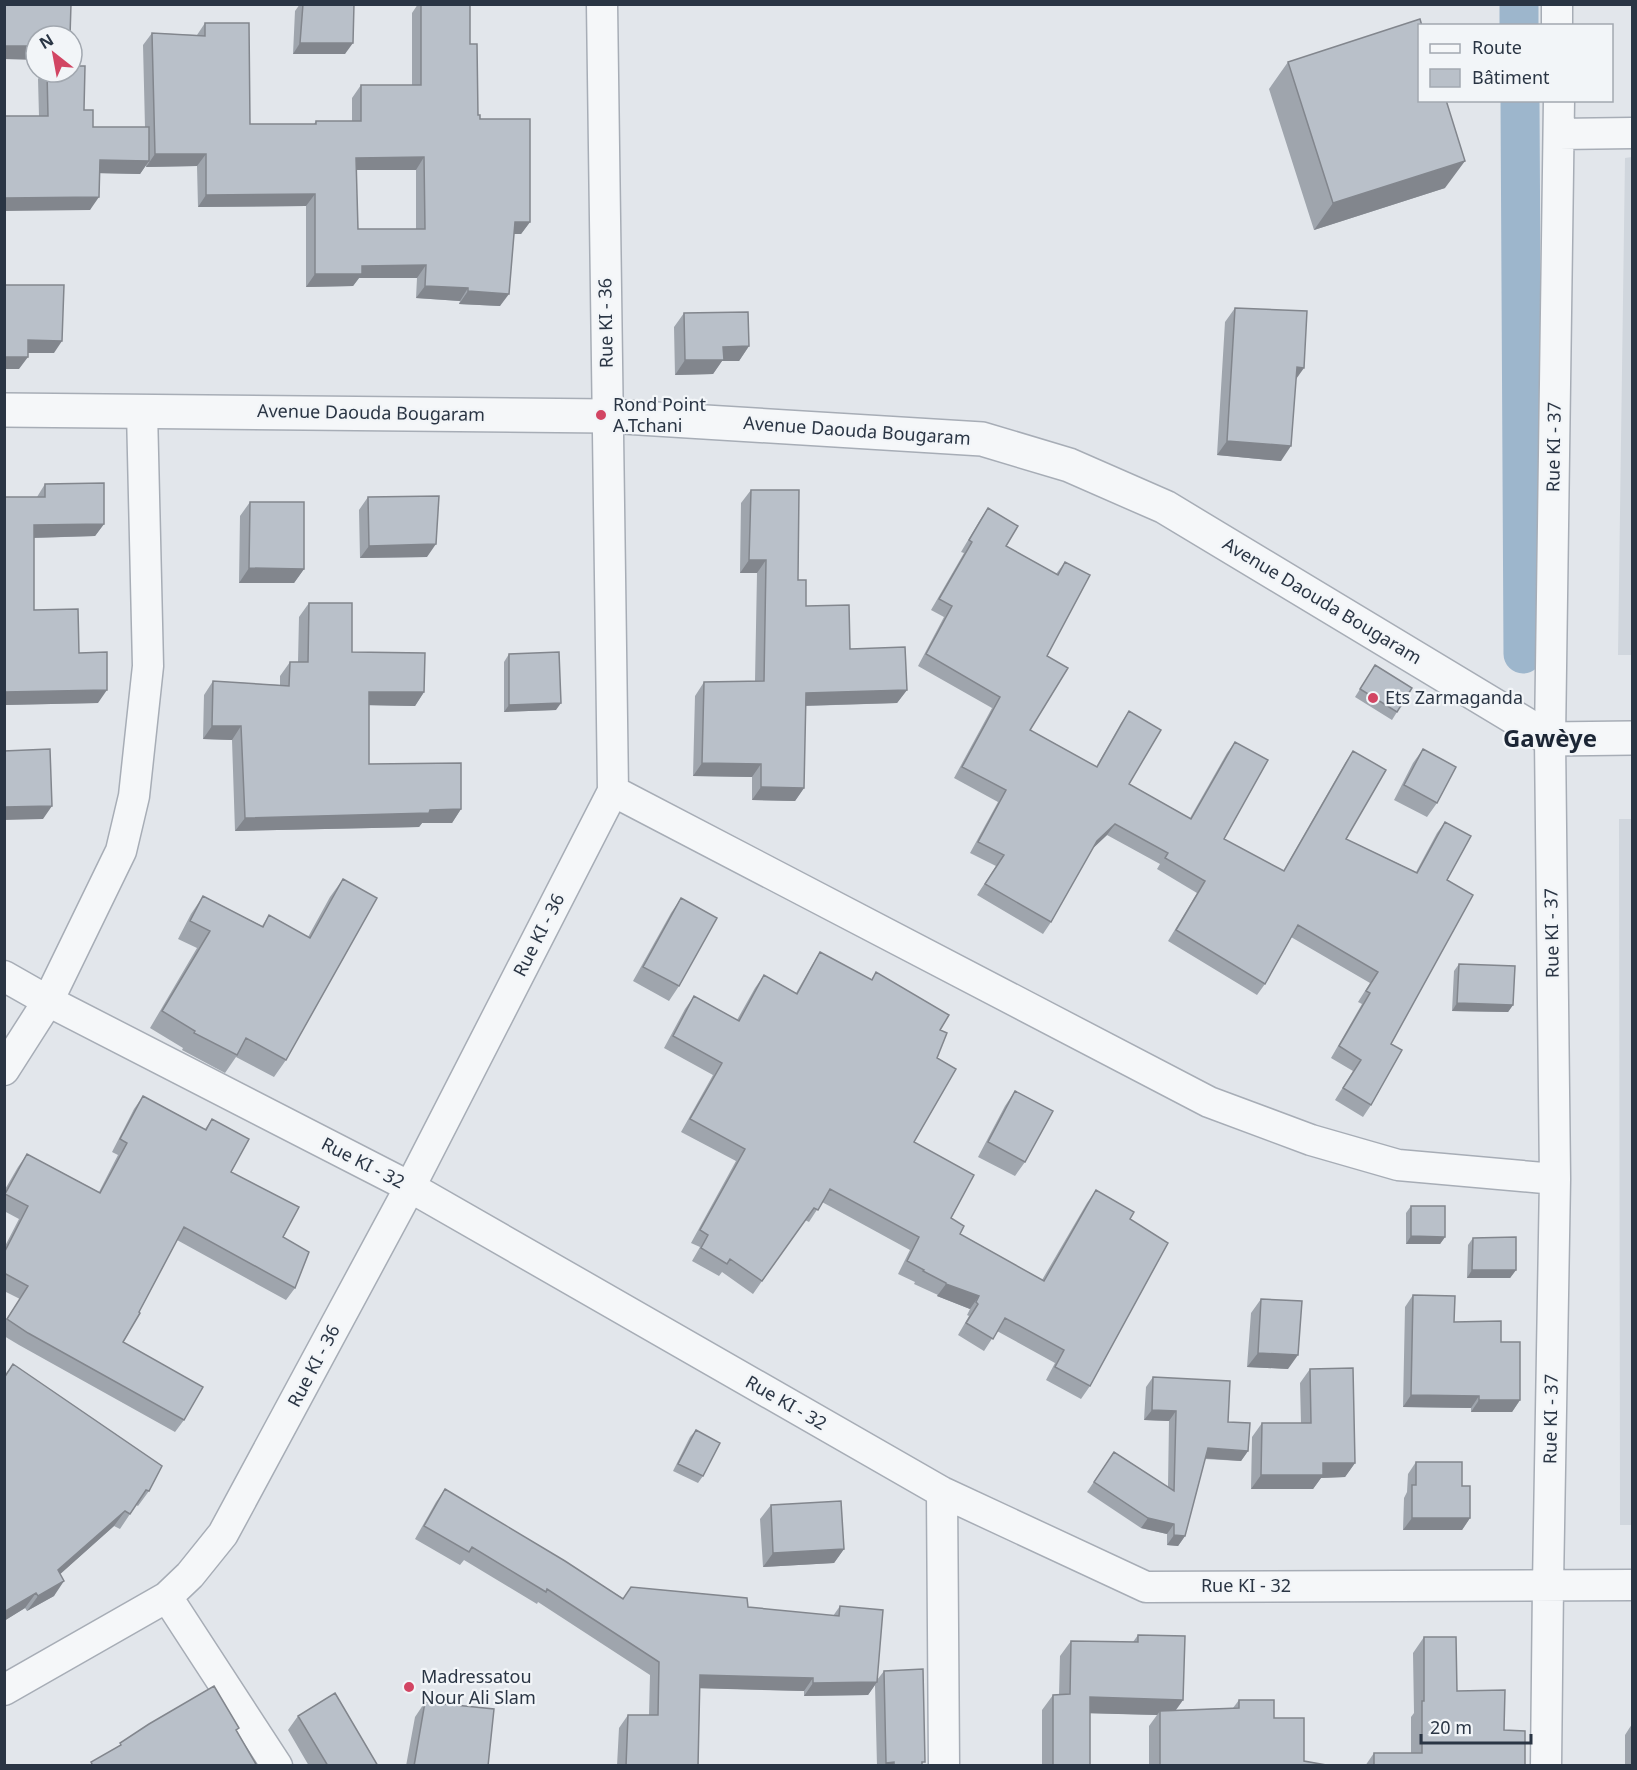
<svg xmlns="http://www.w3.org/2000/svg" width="1637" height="1770" font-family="'Noto Sans',sans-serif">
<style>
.built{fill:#d0d6dd}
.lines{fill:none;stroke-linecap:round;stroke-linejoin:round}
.canal{stroke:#9db6cc;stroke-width:39}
.minor-casing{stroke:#a7adb6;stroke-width:33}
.tertiary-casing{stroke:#a7adb6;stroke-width:36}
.minor{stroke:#f5f7f9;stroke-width:30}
.tertiary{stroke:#f5f7f9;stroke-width:33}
.wall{fill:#9fa5ad;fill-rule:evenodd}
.shaded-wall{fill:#82868d}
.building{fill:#b9c0c9;stroke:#82868d;stroke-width:1.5;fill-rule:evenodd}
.poi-dot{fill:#d24563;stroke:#f2f5f8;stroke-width:2}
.labels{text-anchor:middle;stroke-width:4.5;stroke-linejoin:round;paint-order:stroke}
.street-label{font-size:18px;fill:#2a3544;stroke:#f2f5f8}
.poi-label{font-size:18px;fill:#2a3544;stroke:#f2f5f8;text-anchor:start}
.district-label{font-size:24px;font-weight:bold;fill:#1c2635;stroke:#f2f5f8}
</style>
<rect width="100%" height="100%" fill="#e2e6eb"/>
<!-- built -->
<path class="built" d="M1632 157V655H1618L1625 158Z
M1619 819H1632V1525H1620Z"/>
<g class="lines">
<!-- canal -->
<path class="canal" d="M1519 4V26
M1520 100 1523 654"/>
<!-- minor casing -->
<g class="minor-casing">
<path id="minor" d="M1557 4V26
M1559 134 1632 133
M613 791 1209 1102 1311 1140 1398 1165 1555 1179
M4 976 48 1001 410 1187 942 1492 1146 1587 1632 1585
M4 1070 48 1001 121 851 134 796 148 666 142 411
M942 1492 944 1766
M167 1597 277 1766
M4 1690 167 1597 190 1575 223 1534 410 1187 613 791 602 4
M1546 1766 1548 1585 1555 1179 1550 739 1559 100"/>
</g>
<!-- tertiary casing -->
<g class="tertiary-casing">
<path id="tertiary" d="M4 410 607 416 982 439 1069 465 1165 507 1550 739 1632 738"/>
</g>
<!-- minor -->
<use href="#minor" class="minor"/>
<!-- tertiary -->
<use href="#tertiary" class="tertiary"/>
</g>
<!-- wall -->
<path class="wall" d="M300 4H354L345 54H293L295 11Z
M418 4H470V44L478 115 530 222 521 234H514L500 306 459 304 460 301 416 298 417 278H359L353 286 306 287V206L198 207 197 166 146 167V165L140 174 100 173 90 210 39 116 38 79 43 72H72L84 110 93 127H145L143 45 152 33 197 35 205 23 250 124H314L316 121H352V98L361 85H412V13ZM356 170H416V229H358Z
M1288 62 1445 188 1314 230 1269 89Z
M1235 308 1296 379 1281 461 1217 455 1225 322Z
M684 313 749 346 739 361H722L713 374 675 375 674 327Z
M45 484 104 524 95 536 34 538V610L79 653 98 703 4 705 37 497Z
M751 490 798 580 806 606 850 649 907 690 897 703 805 706 804 788 795 801 752 800V777L693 776 695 696 704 682 755 681 757 573H740L741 503Z
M368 497 427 557 360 558 359 510Z
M250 502 304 569 294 583H239L240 516Z
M988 508 1006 546 1056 574 1065 562 1047 656 1030 730 1096 767 1121 723 1129 711V784L1190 818 1227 753 1235 742 1224 839 1283 871 1345 763 1353 751 1346 839 1416 872 1437 833 1445 822 1447 880 1391 1044 1371 1105 1363 1117 1335 1100 1353 1071 1331 1058 1362 1004 1358 1002 1370 983 1291 937 1265 984 1257 995 1168 941 1197 893 1157 869 1160 864 1107 835 1092 849 1051 922 1043 934 977 895 996 866 970 853 998 802 954 778 992 708 918 666 944 617 931 610 964 553 961 552 980 520Z
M309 603 352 652 424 692 415 706 369 705V764L461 809 452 823H422L419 827 235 831 232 740 203 739 204 695 213 681 280 685V676L290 662H298L299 617Z
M509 654 556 710 504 712V662Z
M1375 665 1397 712 1392 720 1355 697Z
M1423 749 1437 803 1427 817 1394 800 1413 763Z
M343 879 286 1060 274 1077 236 1057 225 1073 182 1050 183 1048 150 1028 197 948 178 939 191 914 203 896 262 926 269 915 308 937 330 897Z
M681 898 679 986 669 1001 633 981 671 913Z
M820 952 871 980 876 972 940 1030 937 1058 914 1142 951 1218 960 1234 1042 1280 1087 1203 1096 1190 1130 1219 1090 1386 1081 1399 1046 1380 1055 1363 997 1331 984 1351 958 1335 969 1316 967 1315 970 1309 937 1296 938 1295 914 1284 915 1282 898 1274 910 1250 822 1202 809 1222 805 1220 753 1294 722 1272 719 1276 692 1261 700 1247 691 1243 736 1161 681 1132 713 1075 664 1048 685 1009 694 996 737 1020 755 988 764 975 796 993 812 965Z
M1459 964 1513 1005 1508 1012 1452 1011 1454 971Z
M1015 1091 1025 1162 1015 1176 978 1157 1005 1106Z
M143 1096 205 1129 212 1119 231 1172 283 1237 295 1288 286 1300 177 1240 123 1342 184 1420 175 1432 19 1345 4 1336V1322L20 1299 4 1291V1248L19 1219 4 1211V1191L18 1167 27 1154 99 1192 118 1155 112 1152 134 1109Z
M1411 1206 1445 1237 1440 1244H1406V1213Z
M1473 1238 1516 1270 1510 1278H1467L1468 1245Z
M1413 1295 1454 1322 1501 1342 1520 1400 1512 1412H1471V1408L1403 1407 1405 1307Z
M1261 1299 1288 1369 1247 1367 1251 1313Z
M13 1364 149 1491 138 1506 136 1505 120 1529 114 1526 60 1574 54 1596 27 1611 25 1608 4 1621V1376Z
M1310 1369 1355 1463 1345 1477 1321 1478 1313 1489H1251L1252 1437 1262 1423H1301L1300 1383Z
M1153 1377 1228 1422 1248 1451 1241 1461 1205 1459 1185 1536 1178 1546 1167 1545V1534L1141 1528 1087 1492 1114 1452 1168 1487 1169 1421 1144 1420 1146 1387Z
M696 1430 703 1476 698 1483 673 1471 690 1437Z
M1416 1462 1462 1486 1470 1518 1462 1530H1403L1404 1498 1407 1492 1408 1474Z
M445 1489 623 1598 748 1607 833 1616 840 1606 877 1680 884 1671 922 1766H877L875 1685 868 1695 804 1696V1691L700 1688 698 1766H617L619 1728 628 1715H649L650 1675 538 1602 537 1604 464 1560 460 1565 415 1539 436 1502Z
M771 1505 844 1549 834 1563 763 1567 760 1519Z
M1138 1635 1183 1700 1176 1710 1233 1708 1239 1700 1274 1718 1304 1761 1332 1766H1149V1726L1157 1715 1090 1713V1766H1042V1710L1053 1695H1059L1060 1656 1071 1641 1133 1642Z
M1424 1637 1457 1691 1504 1730 1525 1766H1365L1374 1753H1411V1717L1414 1713 1413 1653Z
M425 1702 488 1766H406L415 1717Z
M298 1716 378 1766H309L288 1730Z
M1632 1724V1766H1625V1735Z"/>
<!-- shaded-wall -->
<path class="shaded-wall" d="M300 43H353L345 54H293Z
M4 46H36V60L4 59Z
M155 154H206L197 166 146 167Z
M424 157 416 170H347L356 158Z
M100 160 149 161 140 174 91 173Z
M1465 161 1445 188 1314 230 1333 203Z
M315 194 306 206 198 207 206 195Z
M99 197 90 210 4 211V198Z
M515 222H530L521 234H506Z
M426 265 417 278H359L353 286 306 287 315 274 362 266Z
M425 286 468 288 460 301 416 298Z
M468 291 509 294 500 306 459 304Z
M28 340 62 341 54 353H19Z
M749 346 739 361H722L713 374 675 375 685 360 723 347Z
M4 357H28L19 369H4Z
M1297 367 1304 368 1294 382Z
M1227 441 1291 446 1281 461 1217 455Z
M104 524 95 536 26 538 34 525Z
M436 544 427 557 360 558 369 546Z
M749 560H766L757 573H740Z
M249 568 304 569 294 583H239Z
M107 690 98 703 4 705V692Z
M907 690 897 703 796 706 806 693Z
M369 692H424L415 706 359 705Z
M561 703 556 710 504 712 509 705Z
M212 726H241L232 740 203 739Z
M702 763 761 764 752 777 693 776Z
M761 787 804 788 795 801 752 800Z
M52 806 43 819 4 820V807Z
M461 809 452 823H422L419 827 235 831 245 818 430 810Z
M1115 824 1107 835 1089 852 1097 841Z
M1457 1003 1513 1005 1508 1012 1452 1011Z
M1411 1236 1445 1237 1440 1244H1406Z
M1472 1270H1516L1510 1278H1467Z
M946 1284 979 1296 970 1309 937 1296Z
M1258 1353 1298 1355 1288 1369 1247 1367Z
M1411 1395 1479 1396 1471 1408 1403 1407Z
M1479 1400H1520L1512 1412H1471Z
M1152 1410 1176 1411 1169 1421 1144 1420Z
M1208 1448 1248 1451 1241 1461 1201 1458Z
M1323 1463H1355L1345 1477 1321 1478 1313 1489H1251L1261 1475Z
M125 1511 114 1526 48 1585 58 1570Z
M1148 1518 1174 1524 1167 1534 1141 1528Z
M1412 1518H1470L1462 1530H1403Z
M1174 1535 1185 1536 1178 1546 1167 1545Z
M844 1549 834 1563 763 1567 773 1553Z
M64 1581 54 1596 27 1611 38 1596Z
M36 1593 25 1608 4 1621V1612Z
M700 1675 813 1678 804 1691 691 1688Z
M877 1682 868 1695 804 1696 813 1683Z
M1090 1697 1183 1700 1172 1715 1160 1711 1157 1715 1079 1713Z
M894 1762 892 1766H884L886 1763Z"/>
<!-- building -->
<path class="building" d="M4 4H71L70 36H36V46H4Z
M303 4H354L353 43H300Z
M421 4H470V44H477L478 115H480V119H530V222H515L509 294 468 291V288L425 286 426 265 362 266V274H315V194L206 195V154H155L152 33 205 36V23H249L250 124H316V121H361V85H421ZM424 157 425 229H358L356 158Z
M1420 19 1422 26H1419V100H1446L1465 161 1333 203 1288 62Z
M72 66H85L84 110H93V127H149V161L100 160 99 197 4 198V116H48L47 72H72Z
M4 285H64L62 341 28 340V357H4Z
M1235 308 1307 311 1304 368 1297 367 1291 446 1227 441Z
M748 312 749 346 723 347 724 360H685L684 313Z
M104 483V524L34 525V610L78 609 79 653 107 652V690L4 692V497H45V484Z
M751 490H799L798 580H806V606L849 605 850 649 905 647 907 690 806 693 804 788 761 787V764L702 763 704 682 764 681 766 560H749Z
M439 496 436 544 369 546 368 497Z
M250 502H304V569L249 568Z
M988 508 1018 526 1006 546 1058 575 1065 562 1090 575 1047 656 1068 668 1030 730 1097 767 1129 711 1161 730 1129 784 1191 819 1235 742 1268 760 1224 839 1284 871 1353 751 1386 770 1346 839 1417 873 1445 822 1471 836 1447 880 1473 895 1391 1044 1402 1050 1371 1105 1343 1088 1361 1060 1339 1046 1370 993 1366 991 1378 972 1298 925 1265 984 1176 930 1205 881 1165 858 1168 853 1115 824 1097 841 1051 922 985 884 1004 855 978 842 1006 790 962 767 1000 697 926 654 952 606 939 599 972 542 969 540Z
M309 603H352V652L425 653 424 692H369V764L461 763V809L430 810 429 813 245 818 241 726H212L213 681 289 686 290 662H308Z
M559 652 561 703 509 705V654Z
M1375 665 1412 688 1397 712 1360 689Z
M50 749 52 806 4 807V751Z
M1423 749 1456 767 1437 803 1404 785Z
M343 879 377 898 286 1060 246 1038 237 1055 194 1033 195 1031 162 1011 210 931 190 921 203 896 263 927 269 915 310 938Z
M681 898 717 918 679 986 643 967Z
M820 952 872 980 876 972 949 1015 940 1030 947 1033 937 1058 956 1069 914 1142 974 1175 951 1218 964 1226 960 1234 1044 1281 1096 1190 1134 1212 1130 1219 1168 1243 1090 1386 1055 1367 1064 1350 1005 1318 993 1339 966 1323 978 1304 976 1302 979 1296 946 1284V1283L923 1271 924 1270 907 1261 919 1237 830 1189 818 1210 814 1208 762 1281 730 1259 727 1264 701 1248 708 1235 700 1230 745 1149 690 1119 722 1063 673 1036 694 996 739 1021 764 975 797 994Z
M1459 964 1515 966 1513 1005 1457 1003Z
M1015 1091 1053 1111 1025 1162 988 1142Z
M143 1096 206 1130 212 1119 249 1139 231 1172 299 1207 283 1237 309 1252 295 1288 184 1227 139 1312 140 1313 123 1342 203 1387 184 1420 28 1333 7 1319 28 1286 4 1273V1253L28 1206 5 1194 27 1154 100 1193 127 1143 120 1139Z
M1411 1206H1445V1237L1411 1236Z
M1516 1237V1270H1472L1473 1238Z
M1413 1295 1455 1296 1454 1322 1501 1321V1342H1520V1400H1479V1396L1411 1395Z
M1261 1299 1302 1301 1298 1355 1258 1353Z
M13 1364 162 1466 149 1491 146 1490 130 1514 125 1511 58 1570 64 1581 38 1596 36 1593 4 1612V1378Z
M1353 1368 1355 1463H1323V1475H1261L1262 1423H1311L1310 1369Z
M1153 1377 1230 1381 1228 1422 1250 1423 1248 1451 1208 1448 1185 1536 1174 1535V1524L1148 1518 1094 1482 1114 1452 1174 1491 1176 1411 1152 1410Z
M696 1430 720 1443 703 1476 678 1464Z
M1416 1462H1462V1486H1470V1518H1412V1485H1416Z
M445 1489 565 1561 623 1599 631 1587 747 1598 748 1607 839 1616 840 1606 883 1610 877 1682 813 1683V1678L700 1675 698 1766H626L628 1715H658L659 1662 547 1589 546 1592 472 1547 469 1552 424 1526Z
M841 1501 844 1549 773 1553 771 1505Z
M1138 1635 1185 1636 1183 1700 1090 1697V1766H1053V1695L1070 1694 1071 1641 1138 1642Z
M1424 1637H1456L1457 1691 1505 1690 1504 1730 1525 1731V1766H1374V1753H1422V1701H1424Z
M923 1669 925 1762H922V1766H894V1762L886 1763 884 1671Z
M214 1686 239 1728 236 1730 257 1766H93L91 1762 121 1745 120 1743 149 1724Z
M335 1693 378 1766H328L298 1716Z
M1239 1700H1274V1718H1304V1761L1332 1766H1160V1711L1239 1708Z
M425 1702 494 1709 488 1766H414Z"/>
<!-- markers -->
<g class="poi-dot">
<circle cx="601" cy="415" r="6"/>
<circle cx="1373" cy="698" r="6"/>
<circle cx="409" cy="1687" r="6"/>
</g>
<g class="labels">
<!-- street labels -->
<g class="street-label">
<text transform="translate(606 323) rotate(-91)" y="6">Rue KI - 36</text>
<text transform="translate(371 413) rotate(1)" y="6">Avenue Daouda Bougaram</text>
<text transform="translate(857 431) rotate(4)" y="6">Avenue Daouda Bougaram</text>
<text transform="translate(1554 447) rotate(-89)" y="6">Rue KI - 37</text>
<text transform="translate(1322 601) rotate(31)" y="6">Avenue Daouda Bougaram</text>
<text transform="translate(1552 933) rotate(-91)" y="6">Rue KI - 37</text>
<text transform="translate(539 935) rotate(-63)" y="6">Rue KI - 36</text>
<text transform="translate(363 1163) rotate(27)" y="6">Rue KI - 32</text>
<text transform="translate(314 1366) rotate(-62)" y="6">Rue KI - 36</text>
<text transform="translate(786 1403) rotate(30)" y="6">Rue KI - 32</text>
<text transform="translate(1551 1419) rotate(-89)" y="6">Rue KI - 37</text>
<text x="1246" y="1592">Rue KI - 32</text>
</g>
<!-- poi labels -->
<g class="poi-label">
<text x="613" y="411">Rond Point<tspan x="613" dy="21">A.Tchani</tspan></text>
<text x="1385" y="704">Ets Zarmaganda</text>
<text x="421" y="1683">Madressatou<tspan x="421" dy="21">Nour Ali Slam</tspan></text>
</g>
<!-- district labels -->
<g class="district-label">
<text x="1550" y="747">Gawèye</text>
</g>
</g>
<!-- border -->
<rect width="1637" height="1770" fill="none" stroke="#2a3544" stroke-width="12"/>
<!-- legend -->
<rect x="1418" y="24" width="195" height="78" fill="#f2f5f8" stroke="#a2a8b0" stroke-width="1.5"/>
<rect x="1430" y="44" width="30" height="9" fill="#f5f7f9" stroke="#a2a8b0" stroke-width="1.5"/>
<text x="1472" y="54" font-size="18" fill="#2a3544">Route</text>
<rect x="1430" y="69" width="30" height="18" fill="#b9c0c9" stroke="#a2a8b0" stroke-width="1.5"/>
<text x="1472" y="84" font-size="18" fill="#2a3544">Bâtiment</text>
<!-- north arrow -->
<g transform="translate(54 54) rotate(329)"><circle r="28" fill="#f2f5f8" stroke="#a2a8b0" stroke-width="1.5"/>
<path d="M0-4.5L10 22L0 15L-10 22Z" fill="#d24563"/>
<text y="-9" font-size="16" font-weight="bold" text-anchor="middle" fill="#2a3544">N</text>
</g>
<!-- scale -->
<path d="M1421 1734v9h110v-9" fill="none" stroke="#2a3544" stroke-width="3"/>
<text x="1430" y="1734" font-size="18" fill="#2a3544" stroke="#f2f5f8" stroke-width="4.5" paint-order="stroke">20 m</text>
</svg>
